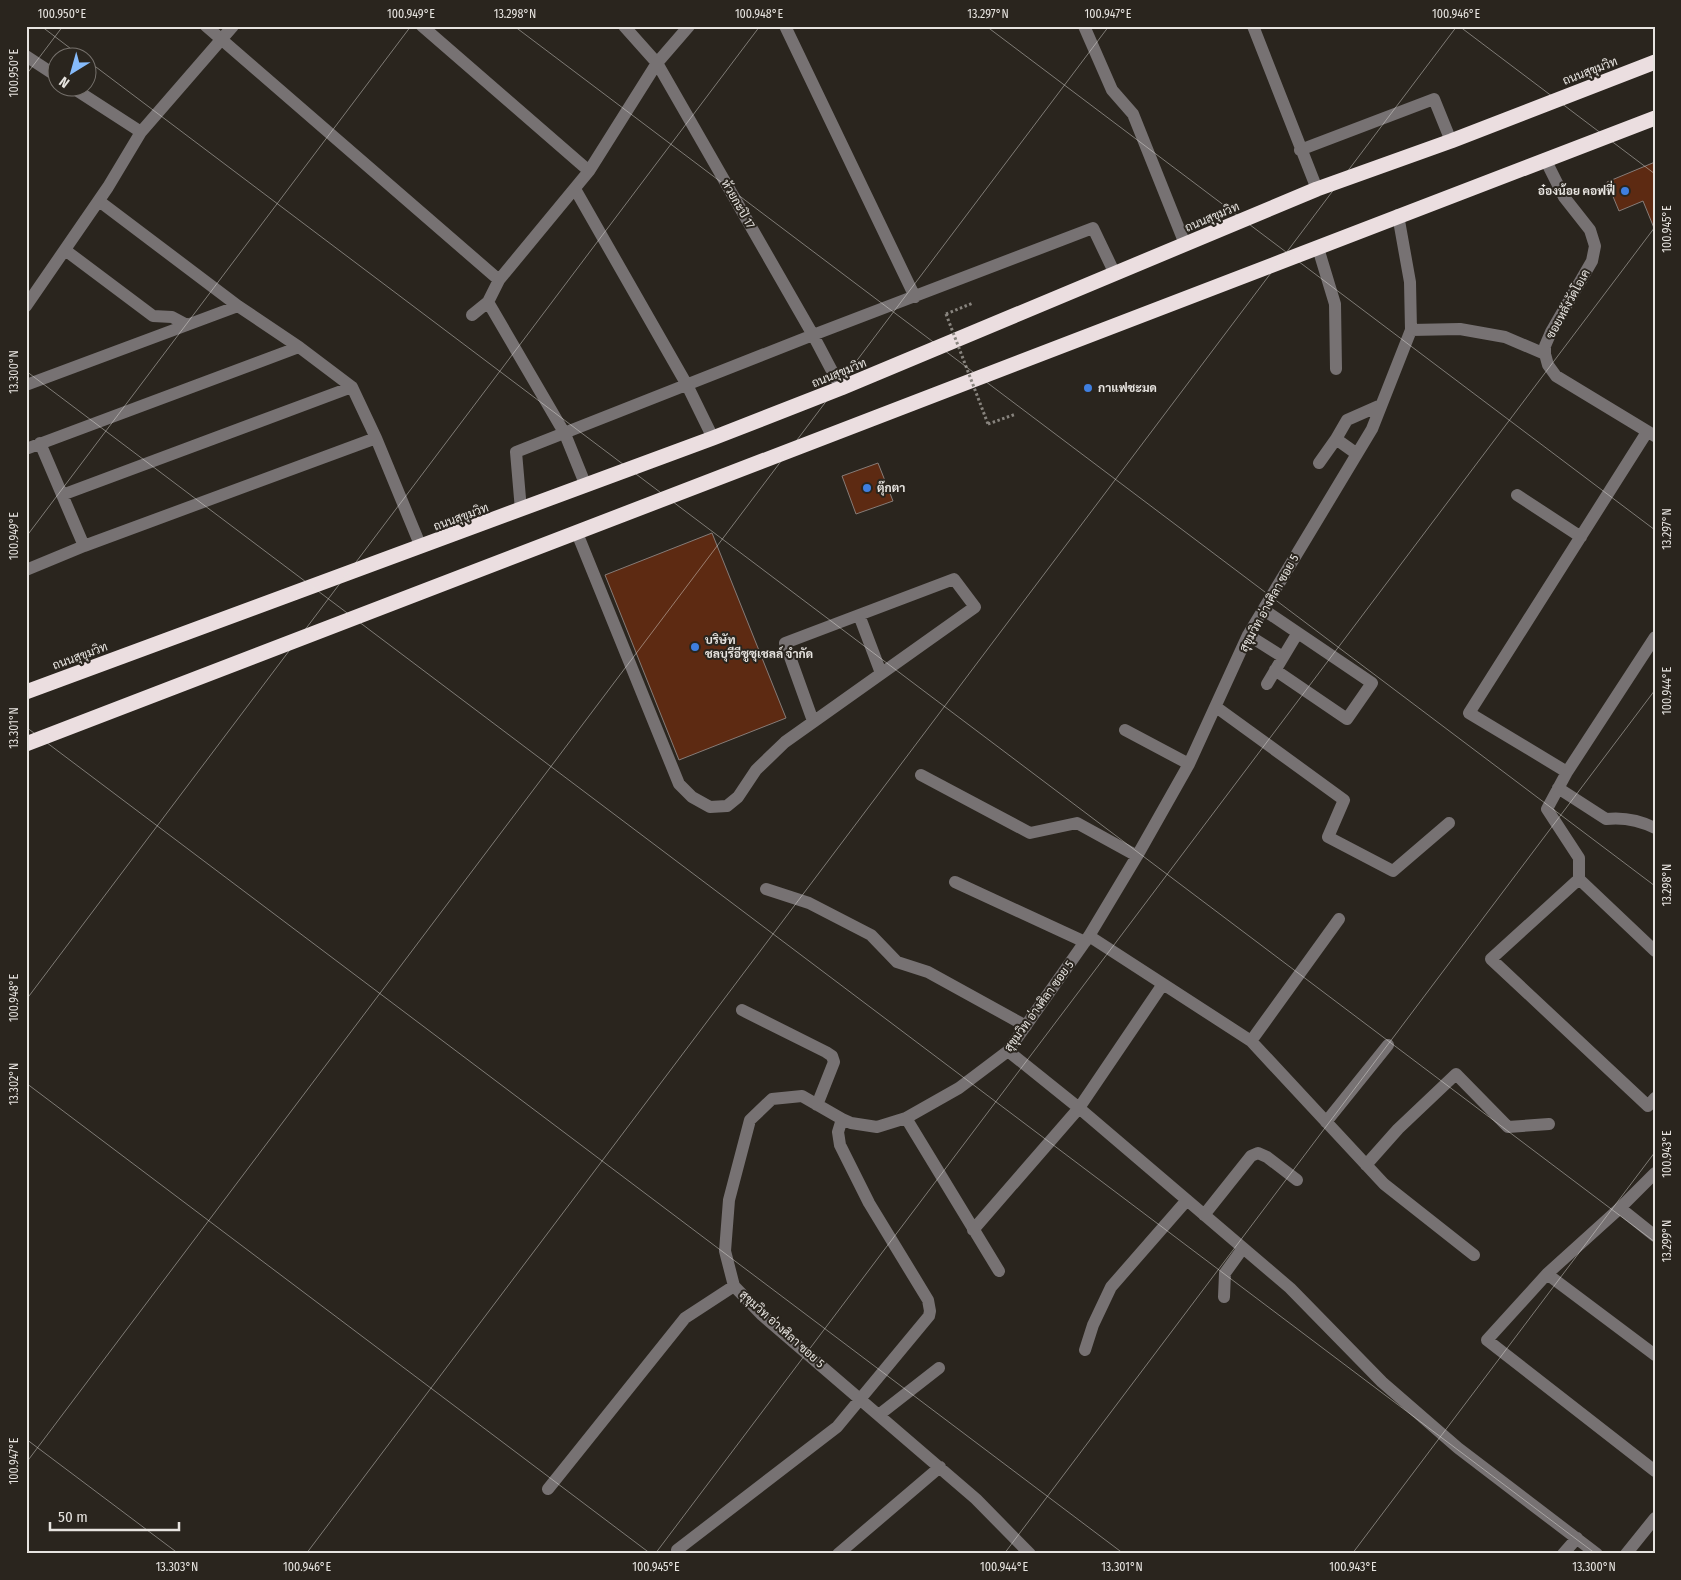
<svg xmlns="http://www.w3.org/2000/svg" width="1681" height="1580" font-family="'Fira Sans Condensed',Sarabun,sans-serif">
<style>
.building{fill:#5d2a12;stroke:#867c78}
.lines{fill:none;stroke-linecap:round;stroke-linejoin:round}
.path{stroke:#88847e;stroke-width:3;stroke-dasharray:2.5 2.5;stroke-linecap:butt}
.minor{stroke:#777273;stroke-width:12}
.highway{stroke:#ebdee0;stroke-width:15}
.path-bridge{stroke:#88847e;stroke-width:3;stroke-dasharray:2.5 2.5;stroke-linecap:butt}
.ticks{fill:none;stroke:#e7e4e0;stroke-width:1;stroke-opacity:0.45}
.shop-dot{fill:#3f7fe0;stroke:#2a251e;stroke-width:2}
.labels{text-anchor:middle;stroke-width:4;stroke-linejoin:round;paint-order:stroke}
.street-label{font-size:12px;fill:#e7e4e0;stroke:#2a251e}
.poi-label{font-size:12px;font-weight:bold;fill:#e7e4e0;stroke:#2a251e;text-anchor:start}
.neatline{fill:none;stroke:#e7e4e0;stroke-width:2}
.ticks-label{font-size:12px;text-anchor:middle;fill:#e7e4e0}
</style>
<rect width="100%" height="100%" fill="#2a251e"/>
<!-- building -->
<path class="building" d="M1655 162V228H1654L1643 201 1619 211 1607 182Z
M878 463 893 501 856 514 842 476Z
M712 533 786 718 679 760 605 575Z"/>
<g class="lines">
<!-- path -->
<path class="path" d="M946 314 973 303
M988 424 1016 414"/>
<!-- minor -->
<path class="minor" d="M206 26 499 280
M422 26 589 171
M624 26 657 63 813 335 841 388
M785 26 915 297
M1084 26 1112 90 1133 114 1185 244
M1253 26 1317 189
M26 56 58 77
M73 88 141 132
M1300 150 1434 99 1451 141
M1545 159 1564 197 1590 230 1595 246 1592 261 1551 332 1545 346V354L1548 365 1556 376 1655 436
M575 189 687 385 713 438
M99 201 238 306 299 347 352 387 376 438 421 547
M1318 248 1335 304 1336 369
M65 250 153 316 172 317 187 325
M488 302 565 434 586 486
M26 306 108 187 141 132 233 26
M472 315 488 302 499 280 589 171 657 63 689 26
M1411 330 1460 329 1505 337 1545 354
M26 385 238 306
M1336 439 1347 420 1381 405
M40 443 84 546
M26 449 299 347
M1319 463 1336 439 1357 454
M62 495 352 387
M1517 495 1581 537
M521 510 516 452 813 335 1093 228 1115 274
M577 533 679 784 692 797 710 807 727 806 738 797 756 770 785 742 975 607 954 579 785 643 813 721
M26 570 84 546 376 438
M1264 610 1372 683 1347 719 1275 670
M859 615 881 673
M1248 635 1283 657
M1655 637 1567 772 1547 809 1579 858V879L1491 959 1648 1106 1655 1098
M1267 684 1297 634
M1216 707 1344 800 1328 837 1393 871 1449 823
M1125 730 1189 764
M1567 772 1469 713 1647 432
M921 775 1030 833 1077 823 1137 856
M1558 788 1606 819C1624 817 1639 820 1655 828
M1579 879 1655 951
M955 882 1085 942
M766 889 809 903 871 935 897 962 928 972 1026 1026
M1089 936 1251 1041 1384 1184 1474 1255
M742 1010 826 1052 832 1056 834 1062 817 1105
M1251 1041 1339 919
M1008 1051 1079 1108 1290 1288 1382 1382 1458 1448 1597 1554
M906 1118 999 1271
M1326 1122 1388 1045
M1366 1165 1398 1129 1456 1074 1508 1127 1549 1124
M1655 1173 1620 1208 1547 1274 1487 1340 1655 1471
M1620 1208 1655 1236
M1204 1215 1251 1156 1258 1153 1267 1157 1297 1180
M973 1230 1079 1108 1163 984
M1547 1274 1655 1355
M1224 1297 1225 1273 1243 1248
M1085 1350 1093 1325 1111 1287 1187 1200
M880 1414 939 1368
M548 1489 685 1318 734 1286
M677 1550 837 1427 929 1316 930 1311 928 1300 869 1203 840 1145 838 1132 842 1119
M838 1554 940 1467
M1030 1554 976 1499 762 1315 734 1286 725 1251 729 1200 750 1120 772 1099 802 1096 842 1119 851 1123 877 1127 906 1118 959 1088 1008 1051 1089 936 1137 856 1189 764 1248 635 1372 429 1411 330 1410 282 1398 215
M1563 1554 1577 1538
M1626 1554 1655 1518"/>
<!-- highway -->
<path class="highway" d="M26 692 713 438 841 388 1317 189 1451 141 1655 62
M26 744 1655 118"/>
<!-- path-bridge -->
<path class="path-bridge" d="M946 314 988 424"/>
</g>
<!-- ticks -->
<path class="ticks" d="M41 26 83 58M514 26 1655 886M986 26 1655 530M1459 26 1655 174M88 61 1655 1242M26 75 63 26M26 371 1596 1554M26 537 411 26M26 727 1124 1554M26 1000 760 26M26 1083 651 1554M26 1439 179 1554M26 1463 1109 26M306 1554 1457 26M655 1554 1655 227M1004 1554 1655 690M1352 1554 1655 1152"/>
<!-- markers -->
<g class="shop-dot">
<circle cx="1625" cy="191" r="5"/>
<circle cx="1088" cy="388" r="5"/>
<circle cx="867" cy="488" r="5"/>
<circle cx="695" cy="647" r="5"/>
</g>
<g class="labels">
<!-- street labels -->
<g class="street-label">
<text transform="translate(1590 71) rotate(-21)" y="4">ถนนสุขุมวิท</text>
<text transform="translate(738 204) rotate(60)" y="4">ห้วยกะปิ 17</text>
<text transform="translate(1212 217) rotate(-23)" y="4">ถนนสุขุมวิท</text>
<text transform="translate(1568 304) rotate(-61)" y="4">ซอยหลังวัดโอเค</text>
<text transform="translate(839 373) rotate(-22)" y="4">ถนนสุขุมวิท</text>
<text transform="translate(461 517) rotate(-20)" y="4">ถนนสุขุมวิท</text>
<text transform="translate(1269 603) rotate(-61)" y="4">สุขุมวิท อ่างศิลา ซอย 5</text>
<text transform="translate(80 656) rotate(-20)" y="4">ถนนสุขุมวิท</text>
<text transform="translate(1039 1006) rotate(-54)" y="4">สุขุมวิท อ่างศิลา ซอย 5</text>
<text transform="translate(782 1329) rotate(42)" y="4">สุขุมวิท อ่างศิลา ซอย 5</text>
</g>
<!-- poi labels -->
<g class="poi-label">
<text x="1615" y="195" text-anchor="end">อ๋องน้อย คอฟฟี่</text>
<text x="1098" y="392">กาแฟชะมด</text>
<text x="877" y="492">ตุ๊กตา</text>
<text x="705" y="644">บริษัท<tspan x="705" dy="14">ชลบุรีอีซูซุเชลล์ จำกัด</tspan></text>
</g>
</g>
<!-- border -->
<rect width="1681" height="1580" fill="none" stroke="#2a251e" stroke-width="55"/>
<!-- north arrow -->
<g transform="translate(72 72) rotate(217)"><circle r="24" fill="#2a251e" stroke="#76716c"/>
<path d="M0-4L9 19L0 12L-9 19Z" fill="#86bbfb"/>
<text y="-8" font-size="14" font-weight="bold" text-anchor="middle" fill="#e7e4e0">N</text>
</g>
<!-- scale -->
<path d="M50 1522v8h129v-8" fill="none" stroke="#e7e4e0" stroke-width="2.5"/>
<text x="58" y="1522" font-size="15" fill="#e7e4e0" stroke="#2a251e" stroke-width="4" paint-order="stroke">50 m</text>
<rect x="28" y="28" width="1626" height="1524" class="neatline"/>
<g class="ticks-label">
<text x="62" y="18">100.950°E</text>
<text x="411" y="18">100.949°E</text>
<text x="515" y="18">13.298°N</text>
<text x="759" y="18">100.948°E</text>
<text x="988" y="18">13.297°N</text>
<text x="1108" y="18">100.947°E</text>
<text x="1456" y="18">100.946°E</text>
<text transform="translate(14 73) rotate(-90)" y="4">100.950°E</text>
<text transform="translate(1667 229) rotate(-90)" y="4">100.945°E</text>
<text transform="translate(14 372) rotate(-90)" y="4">13.300°N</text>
<text transform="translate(1667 529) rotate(-90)" y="4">13.297°N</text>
<text transform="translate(14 536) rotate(-90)" y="4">100.949°E</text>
<text transform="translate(1667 691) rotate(-90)" y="4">100.944°E</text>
<text transform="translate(14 728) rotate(-90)" y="4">13.301°N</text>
<text transform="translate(1667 885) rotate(-90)" y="4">13.298°N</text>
<text transform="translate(14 998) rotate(-90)" y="4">100.948°E</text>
<text transform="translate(14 1084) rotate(-90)" y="4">13.302°N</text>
<text transform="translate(1667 1154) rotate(-90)" y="4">100.943°E</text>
<text transform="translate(1667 1241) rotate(-90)" y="4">13.299°N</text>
<text transform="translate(14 1461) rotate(-90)" y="4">100.947°E</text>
<text x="177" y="1571">13.303°N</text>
<text x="307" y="1571">100.946°E</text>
<text x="656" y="1571">100.945°E</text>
<text x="1004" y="1571">100.944°E</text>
<text x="1122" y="1571">13.301°N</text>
<text x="1353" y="1571">100.943°E</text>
<text x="1594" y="1571">13.300°N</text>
</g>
</svg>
